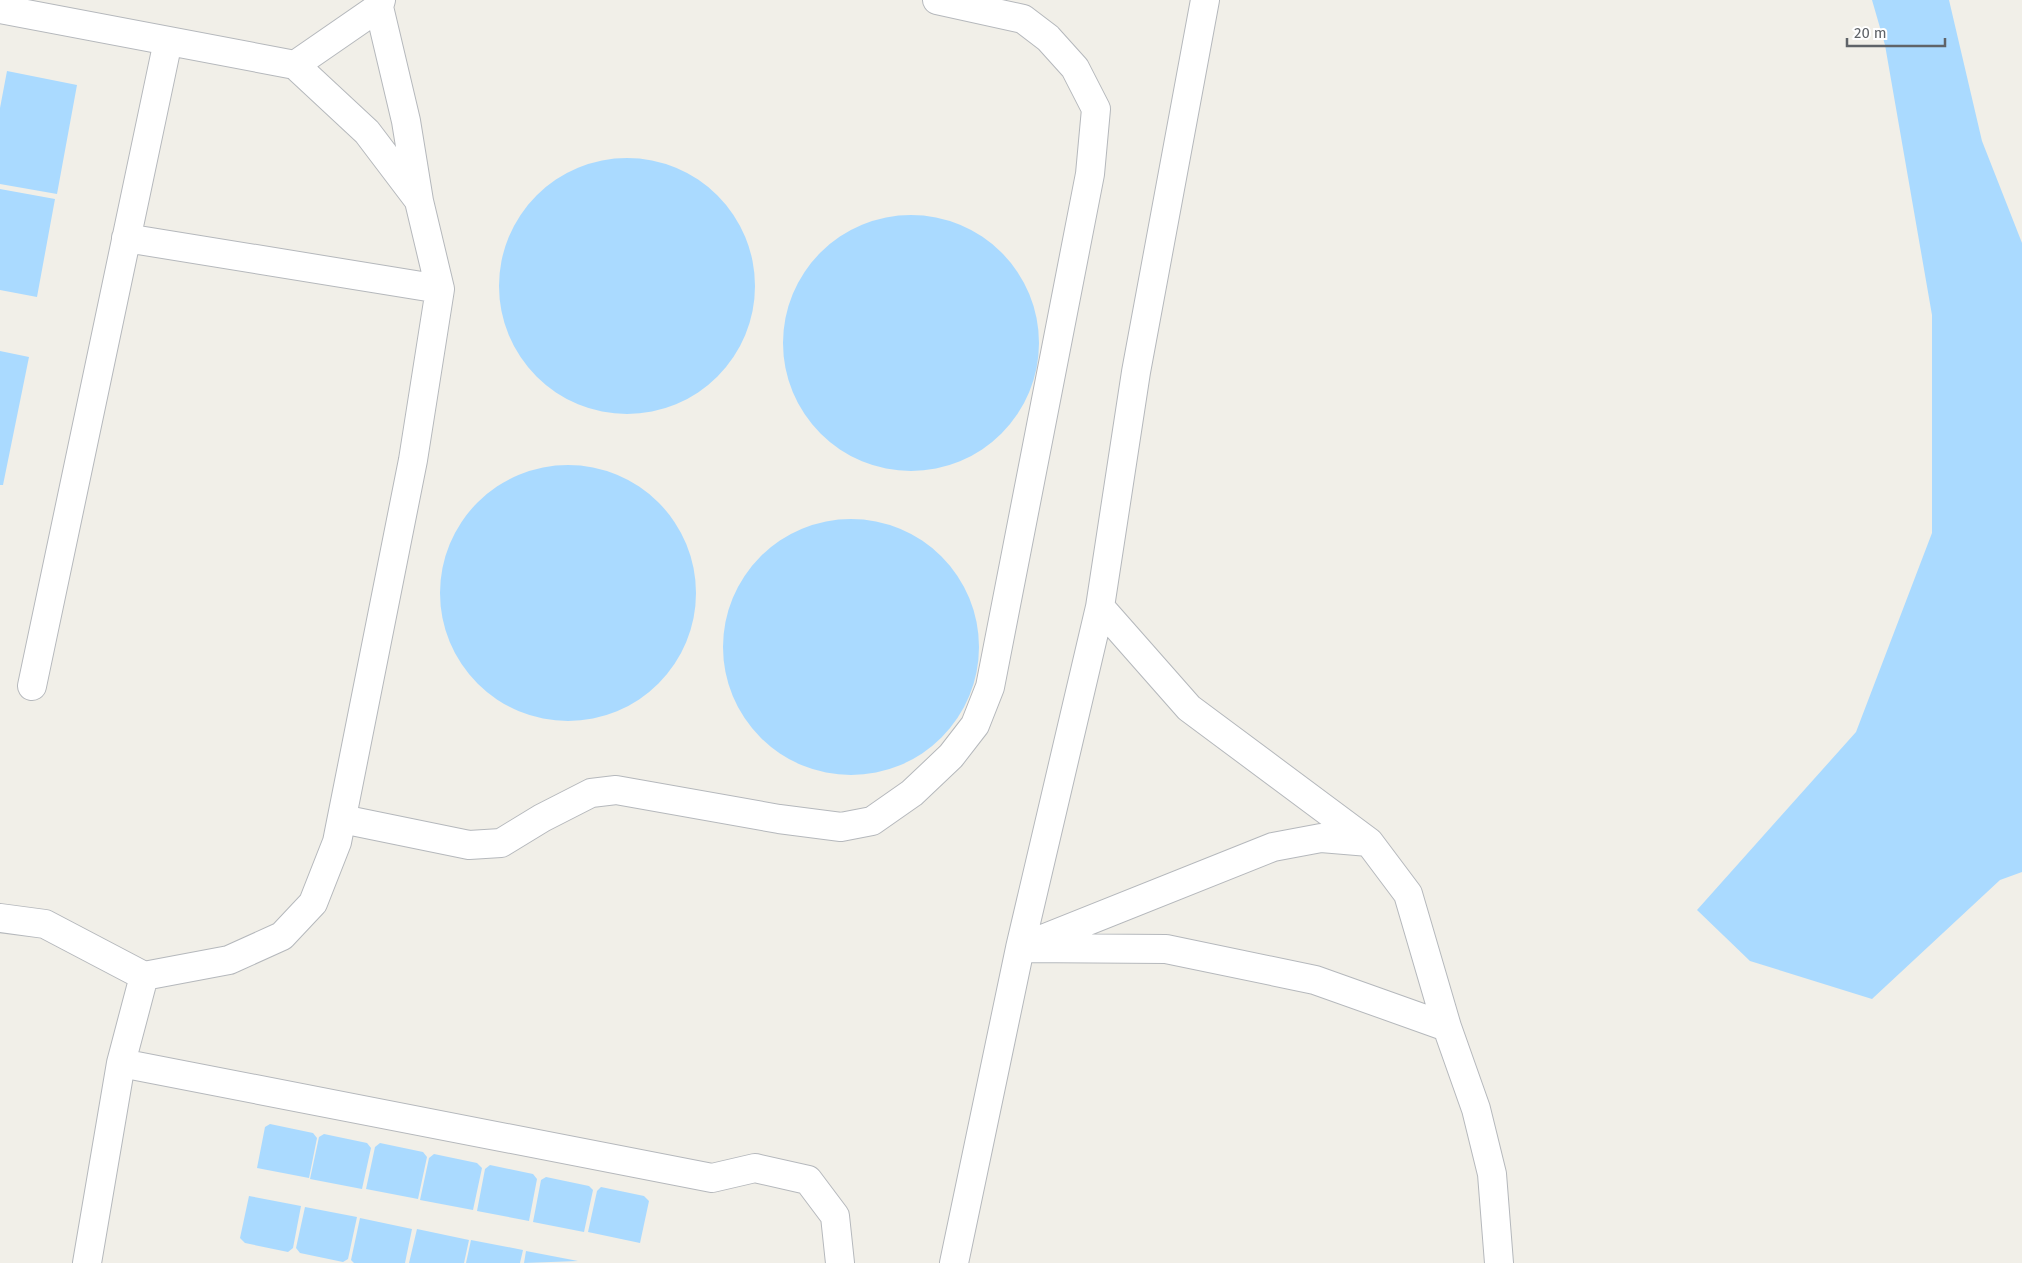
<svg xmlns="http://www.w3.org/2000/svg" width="2022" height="1263" font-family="'Fira Sans',sans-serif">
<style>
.water{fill:#aadaff}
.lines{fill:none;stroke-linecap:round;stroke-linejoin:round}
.minor-casing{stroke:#b5b8bc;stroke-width:30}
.minor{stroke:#fff;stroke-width:28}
</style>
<rect width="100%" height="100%" fill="#f1efe8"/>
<!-- water -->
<path class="water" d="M1872 0H1949L1982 141 2022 243V872L2000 880 1872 999 1750 961 1697 910 1856 732 1932 533V315L1885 45Z
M7 71 77 85 57 194 0 184V108Z
M499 286a128 128 0 1 1 256 0a128 128 0 1 1-256 0Z
M0 189 55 199 37 297 0 290Z
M783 343a128 128 0 1 1 256 0a128 128 0 1 1-256 0Z
M0 351 29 357 3 485H0Z
M440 593a128 128 0 1 1 256 0a128 128 0 1 1-256 0Z
M723 647a128 128 0 1 1 256 0a128 128 0 1 1-256 0Z
M270 1124 313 1133 317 1138 309 1178 257 1168 265 1127Z
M324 1134 367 1143 371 1148 362 1189 310 1179 319 1137Z
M380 1143 423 1152 427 1157 418 1199 366 1189 375 1147Z
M434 1154 477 1163 482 1168 473 1210 420 1200 429 1158Z
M490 1165 533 1174 537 1179 529 1221 477 1211 485 1169Z
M546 1177 589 1186 593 1190 584 1232 533 1222 541 1180Z
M601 1187 644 1196 649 1201 640 1243 588 1232 597 1191Z
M249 1196 301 1206 293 1248 288 1252 245 1243 240 1238Z
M305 1207 357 1217 348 1259 343 1262 300 1253 296 1248Z
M360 1218 412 1229 405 1263H354L351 1260Z
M417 1229 469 1240 464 1263H409Z
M471 1240 523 1250 520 1263H466Z
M526 1251 578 1261 524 1263Z"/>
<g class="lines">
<!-- minor casing -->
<g class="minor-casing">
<path id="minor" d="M381 0 379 7 406 121 419 201 440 289 413 460 337 842 313 903 282 936 229 960 144 976 121 1063 712 1178 755 1168 808 1180 835 1216 840 1263
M1205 0 1136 372 1100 607 1189 708 1369 842 1408 894 1447 1027 1476 1109 1492 1174 1499 1263
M0 9 295 65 379 7
M295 65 367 132 417 198
M126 238 440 289
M1100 607 1020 948 1166 949 1315 980 1447 1027
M32 686 168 41
M342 819 469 845 501 843 542 818 591 793 616 790 779 819 841 827 872 821 912 793 951 756 975 725 990 687 1090 174 1096 109 1075 68 1048 38 1023 19 937 0
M0 918 45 924 144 976
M87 1263 121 1063
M954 1263 1020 948 1273 847 1321 838 1369 842"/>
</g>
<!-- minor -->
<use href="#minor" class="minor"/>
</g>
<!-- scale -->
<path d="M1847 38v8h98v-8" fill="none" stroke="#5f6368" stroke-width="2.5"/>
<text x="1854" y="38" font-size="15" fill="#5f6368" stroke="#ffffff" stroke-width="4" paint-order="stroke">20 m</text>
</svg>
